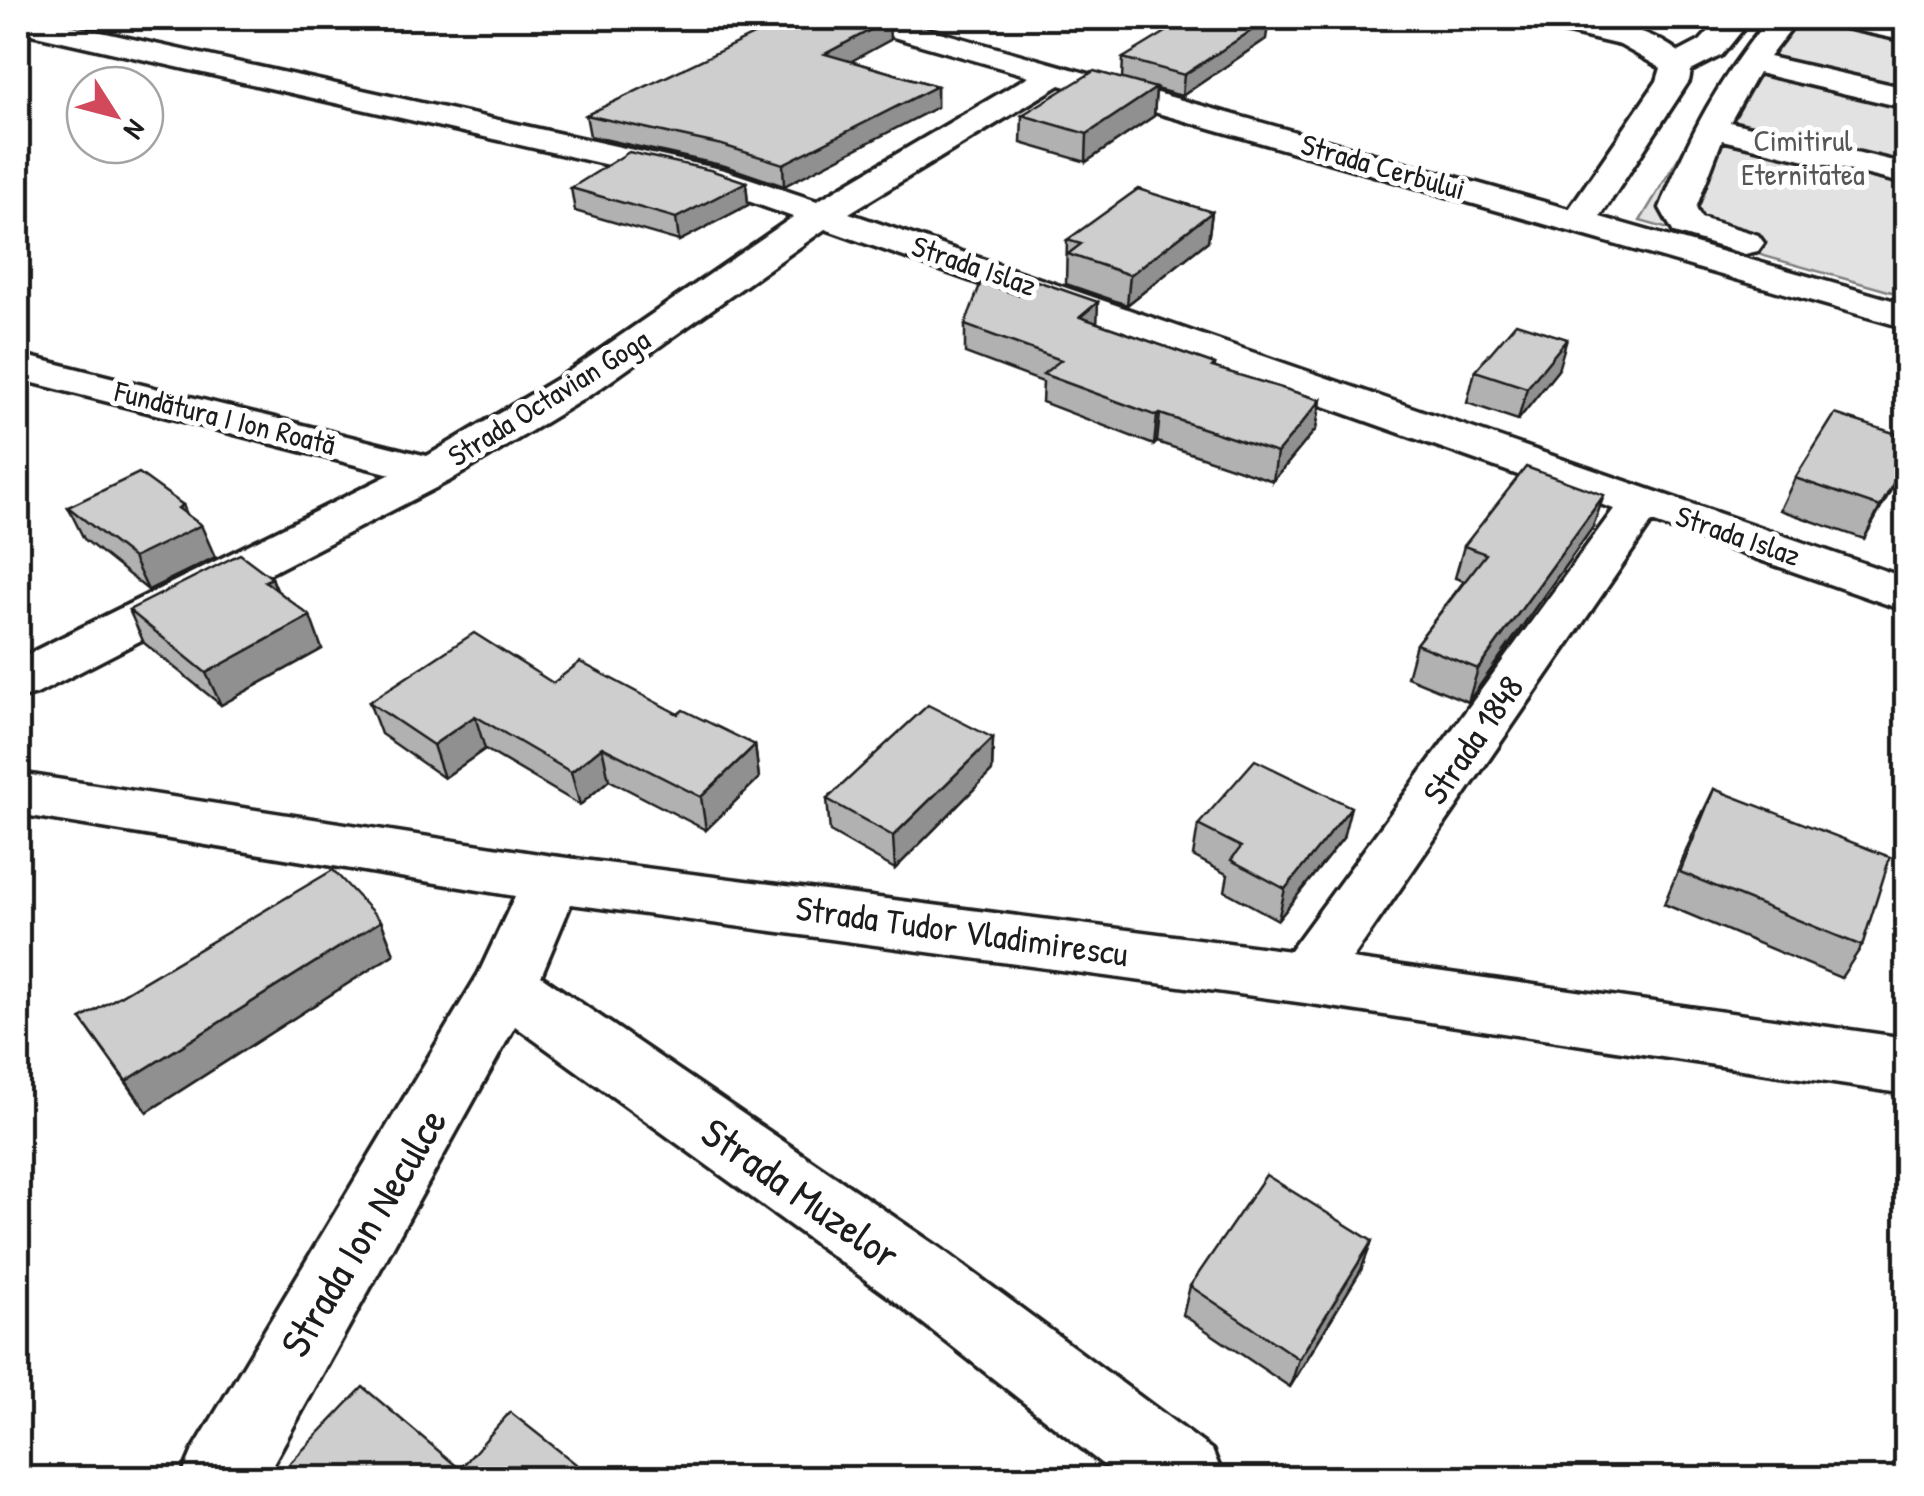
<svg xmlns="http://www.w3.org/2000/svg" width="1924" height="1496" font-family="'Patrick Hand',sans-serif">
	<style>
		.green { fill: #e2e2e2; stroke: #7f7f7f; stroke-width: 2.5 }
		.lines { fill: none; stroke-linecap: round; stroke-linejoin: round }
		.minor-casing { stroke: #1c1c1c; stroke-width: 7 }
		.minor { fill: #fff; fill-rule: evenodd }
		.wall { fill: #b1b1b1; stroke: #1c1c1c; stroke-width: 2.5 }
		.shaded-wall { fill: #909090; stroke: #1c1c1c; stroke-width: 2.5 }
		.building { fill: #cecece; stroke: #1c1c1c; stroke-width: 2.5 }
		.labels { text-anchor: middle; stroke-width: 10; stroke-linejoin: round; paint-order: stroke }
		.far-park-label { font-size: 30px; fill: #575757; stroke: #fff }
		.far-street-label { font-size: 30px; fill: #1c1c1c; stroke: #fff }
		.street-label { font-size: 35px; fill: #1c1c1c; stroke: #fff }
		.near-street-label { font-size: 42px; fill: #1c1c1c; stroke: #fff }
	</style>
	<rect width="100%" height="100%" fill="#fff"/>
	<filter id="ink" filterUnits="userSpaceOnUse"><feTurbulence type="fractalNoise" baseFrequency=".01" numOctaves="2"/><feDisplacementMap in="SourceGraphic" scale="20" xChannelSelector="R" yChannelSelector="G"/><feConvolveMatrix kernelMatrix="1 2 1 2 8 2 1 2 1" color-interpolation-filters="sRGB"/></filter>
	<g filter="url(#ink)">
		<path class="green" d="M1781,18h125v278l-266,-75 57,-94z"/>
		<g class="lines">
			<g class="minor-casing">
				<path id="minor" d="M18,18h20l686,152 93,31 212,-125 -181,-52 -4,-6h46l679,191 88,-128 4,-13 -41,-23 -90,-21 -4,-6c53,0 109,1 153,34l21,-11 21,-23h31l-30,37 -31,16 -2,10 -89,136 306,87v24l-846,-243 -211,128 1057,365v33l-254,-89 -300,437 554,79v56l-601,-91 -734,-99 -30,72 403,275 268,199 12,28h-104l-228,-179 -377,-273 -250,452h-84l12,-28 286,-477 36,-77 -497,-82v-41l534,83 738,95 324,-442 -789,-280 -230,163 -146,89 -412,213 -19,5v-40l373,-185 -373,-95v-25l409,102 138,-82 228,-157 -79,-28 -696,-158z
					M1769,18h30l-30,39 137,31v20l-148,-35 -28,49 176,42v20l-184,-44 -26,68 5,10 57,17 6,8 -6,8 -13,3 -71,-21 -14,-25c31,-76 57,-126 109,-190z
					M1823,18h56l27,5v18l-79,-17z"/>
			</g>
			<use href="#minor" class="minor"/>
		</g>
		<path class="wall" d="M902,18h29l-10,5z
			M1266,39l-84,57 -26,-7 -2,27 -68,46 -65,-19 1,-28 100,-36 1,-21z
			M890,40l-40,21 87,25v21l-153,79 -59,-20 -135,-30 -4,-21z
			M746,182l2,23 -69,36 -104,-30 -4,-23z
			M1212,212l-4,29 -81,64 -61,-21 1,-44z
			M1097,323l118,41v4l106,32 -5,29 -43,52 -116,-39 -3,3 -112,-43 1,-20 -78,-29v-28z
			M1558,370l-40,50 -51,-17 8,-32z
			M1906,461l-42,78 -84,-29 15,-32z
			M68,507l119,7 28,43 -67,33 -64,-51z
			M1593,527l-125,175 -61,-25 9,-33 48,-63 -9,-3 9,-32z
			M272,578l5,12 45,59 -101,56 -77,-62 -15,-33z
			M553,683l125,31 77,31 4,33 -53,52 -97,-50 -29,25 -95,-56 -41,29 -63,-44 -12,-32z
			M993,738l-1,33 -97,98 -65,-37 -3,-33z
			M1714,789l148,157 -21,32 -177,-74 34,-82z
			M1198,825l145,13 -65,82 -53,-29 3,-16 -35,-19z
			M381,921l13,33 -247,158 -66,-93z
			M1372,1241l-11,29 -71,117 -107,-72 7,-29z"/>
		<path class="shaded-wall" d="M1269,19l-3,20 -84,57 2,-21z
			M889,20l1,20 -64,35 -1,-21z
			M937,86v21l-153,79 -1,-22z
			M1156,88l-2,28 -68,46 1,-28z
			M746,182l2,23 -69,36 -3,-23z
			M1212,212l-4,29 -81,64 3,-30z
			M1098,302l-1,27 -17,-12z
			M1567,339l-9,31 -40,50 9,-32z
			M1321,400l-5,29 -43,52 4,-28z
			M1160,414l-3,28 -3,3 3,-29z
			M1906,460l-5,12 -37,67 16,-32z
			M1604,495l-11,32 -125,175 10,-33z
			M183,505l10,24 8,-4 14,32 -67,33 -15,-32 45,-50z
			M272,578l12,32 -19,-29z
			M310,616l12,33 -101,56 -15,-32z
			M475,716l10,33 -41,29 -11,-33z
			M993,738l-1,33 -97,98 -2,-33z
			M755,745l4,33 -53,52 -5,-33z
			M602,747l7,33 -29,25 -9,-33z
			M1351,807l-8,31 -65,82 7,-31z
			M381,921l13,33 -247,158 -21,-31z
			M1372,1241l-11,29 -71,117 9,-28z"/>
		<path class="building" d="M789,18h91l9,2 -64,34 112,32 -154,78 -61,-19 -136,-30z
			M1189,18h79l1,1 -85,56 -61,-17z
			M1094,71l62,17 -69,46 -65,-19z
			M629,152l81,18 36,12 -70,36 -105,-30z
			M1138,189l74,23 -82,63 -62,-21 13,-10 -14,-4z
			M1037,281l61,21 -18,15 135,47 -3,3 109,33 -44,53 -117,-39 -3,2 -114,-42 18,-14 -96,-35 16,-43 37,13z
			M1516,323l51,16 -40,49 -52,-17z
			M1835,414l71,23v23l-26,47 -85,-29z
			M1526,467l78,28 -126,174 -62,-25 70,-90 -22,-8z
			M139,473l44,32 -5,3 23,17 -68,33 -65,-51z
			M240,554l32,24 -7,3 45,35 -104,57 -77,-63z
			M474,633l79,50 27,-21 98,52 5,-4 72,35 -54,52 -99,-50 -31,25 -96,-56 -42,29 -64,-43z
			M928,705l65,33 -100,98 -66,-37z
			M1255,760l96,47 -66,82 -54,-29 10,-13 -43,-22z
			M1714,789l176,68 -28,89 -182,-74z
			M333,870l48,51 -255,160 -45,-62z
			M1266,1175l106,66 -73,118 -109,-73z
			M363,1387l97,82 50,-57 80,63 -3,3h-311z"/>
	</g>
	<g class="labels">
		<g class="far-park-label">
			<text x="1803" y="151">Cimitirul<tspan x="1803" dy="34">Eternitatea</tspan></text>
		</g>
		<g class="far-street-label">
			<text transform="translate(1383 167) rotate(16)" y="10">Strada Cerbului</text>
			<text transform="translate(974 266) rotate(19)" y="10">Strada Islaz</text>
			<text transform="translate(549 398) rotate(-32)" y="10">Strada Octavian Goga</text>
			<text transform="translate(225 418) rotate(14)" y="10">Fundătura I Ion Roată</text>
			<text transform="translate(1738 536) rotate(19)" y="10">Strada Islaz</text>
		</g>
		<g class="street-label">
			<text transform="translate(1473 740) rotate(-55)" y="12">Strada 1848</text>
			<text transform="translate(962 931) rotate(8)" y="12">Strada Tudor Vladimirescu</text>
		</g>
		<g class="near-street-label">
			<text transform="translate(801 1193) rotate(35)" y="15">Strada Muzelor</text>
			<text transform="translate(363 1232) rotate(-59)" y="15">Strada Ion Neculce</text>
		</g>
	</g>
	<rect width="1924" height="1496" fill="none" stroke="#fff" stroke-width="60"/>
	<rect x="30" y="30" width="1864" height="1436" fill="none" stroke="#1c1c1c" stroke-width="4" filter="url(#ink)"/>
	<g transform="translate(115 115) rotate(126)"><circle r="48" fill="#ffffff" stroke="#a4a4a4" stroke-width="2.5"/>
	<path d="M0-8L18 38L0 25L-18 38Z" fill="#d1495b"/>
	<text y="-15" font-size="28" font-weight="bold" text-anchor="middle" fill="#1c1c1c">N</text>
	</g>
</svg>
